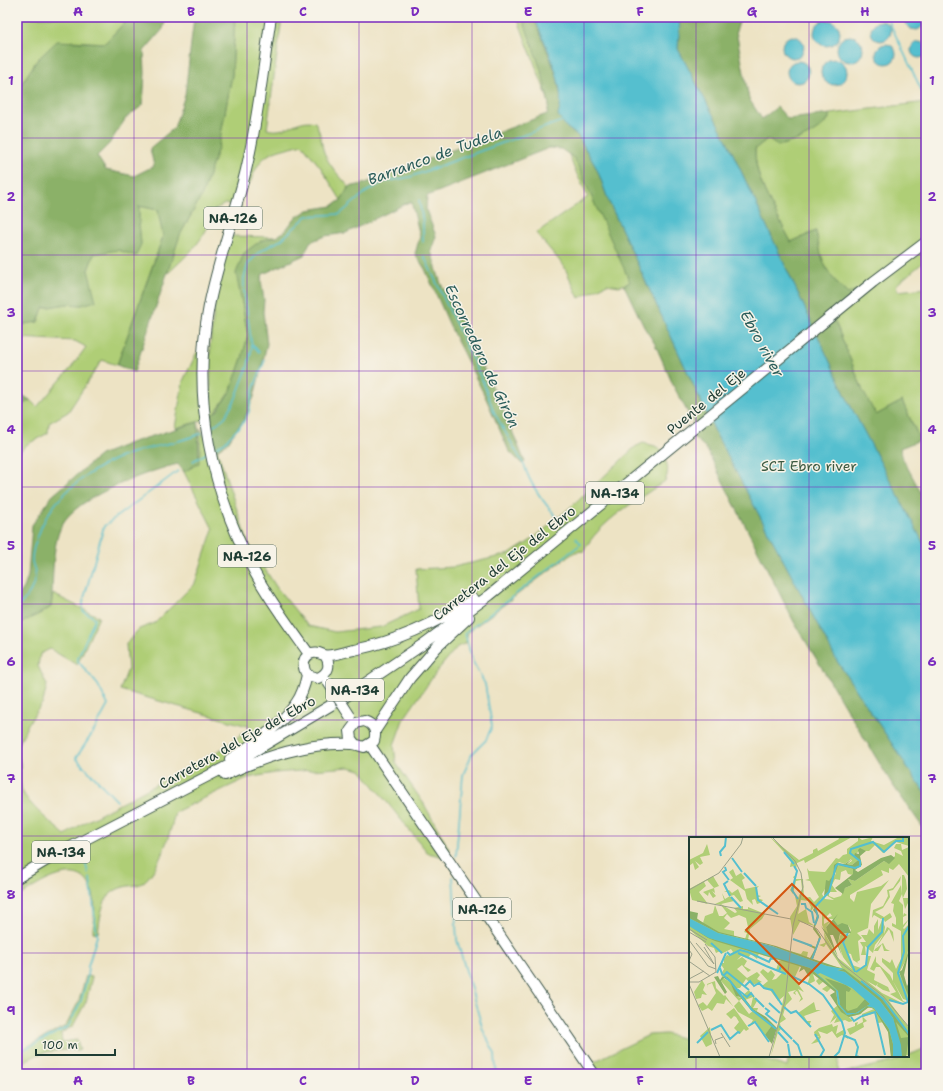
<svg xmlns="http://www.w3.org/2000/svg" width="943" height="1091" font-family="'Shantell Sans',sans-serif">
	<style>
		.green { fill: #afce76; stroke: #678655 }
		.forest { fill: #8bb167; stroke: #55774e }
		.water { fill: #54bfcf; stroke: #3a7e82 }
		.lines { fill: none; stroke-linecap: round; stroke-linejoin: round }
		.stream { stroke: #54bfcf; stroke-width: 1.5 }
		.major-casing { stroke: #3e564a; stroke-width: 12 }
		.major { stroke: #fff; stroke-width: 10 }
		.major-bridge-casing { stroke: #3e564a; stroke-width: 12; stroke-linecap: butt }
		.major-bridge { stroke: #fff; stroke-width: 10 }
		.grid { fill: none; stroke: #7b2cbf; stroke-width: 1; stroke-opacity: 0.55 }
		.labels { text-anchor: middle; stroke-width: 3; stroke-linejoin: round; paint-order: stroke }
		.shield { fill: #f7f3e8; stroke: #60746a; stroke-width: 1 }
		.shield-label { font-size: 13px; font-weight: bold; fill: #1f3d34 }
		.street-label { font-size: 14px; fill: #1f3d34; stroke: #f7f3e8 }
		.park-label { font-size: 14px; fill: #3c5a41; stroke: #f7f3e8 }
		.water-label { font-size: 15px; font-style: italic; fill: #2c5e5b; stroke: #f7f3e8 }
		.inset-river { fill: none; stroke: #54bfcf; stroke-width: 2 }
		.inset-road { fill: none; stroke: #9ba18a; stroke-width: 1 }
		.view { fill: #d45610; fill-opacity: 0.15; stroke: #d45610; stroke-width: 2 }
		.inset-edge { fill: none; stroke: #1f3d34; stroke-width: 2 }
		.neatline { fill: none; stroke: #7b2cbf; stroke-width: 1.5 }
		.grid-label { font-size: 13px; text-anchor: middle; font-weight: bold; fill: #7b2cbf }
	</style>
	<rect width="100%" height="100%" fill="#f7f3e8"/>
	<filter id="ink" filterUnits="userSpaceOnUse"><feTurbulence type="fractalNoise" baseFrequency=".025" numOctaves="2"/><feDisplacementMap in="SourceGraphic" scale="8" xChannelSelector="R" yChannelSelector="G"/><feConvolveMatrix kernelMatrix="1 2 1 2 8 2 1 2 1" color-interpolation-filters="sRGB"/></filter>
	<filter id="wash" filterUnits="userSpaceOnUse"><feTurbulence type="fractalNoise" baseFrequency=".012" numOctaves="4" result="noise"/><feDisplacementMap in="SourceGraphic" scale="16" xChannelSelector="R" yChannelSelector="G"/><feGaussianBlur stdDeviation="0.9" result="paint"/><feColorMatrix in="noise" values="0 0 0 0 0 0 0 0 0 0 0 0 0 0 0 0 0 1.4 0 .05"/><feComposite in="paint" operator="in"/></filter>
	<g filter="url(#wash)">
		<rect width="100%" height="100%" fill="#ede3c4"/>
		<path class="green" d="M17,17h113l-25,26 -33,-2 -35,19 -16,25h-4z
			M235,17h47l-15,112c19,6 30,-12 48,-7 5,9 6,17 8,27 4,15 16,26 26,38l-8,13 -20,-32 -19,-24c-31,9 -40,6 -52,39l-7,2 -4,20 -14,-1 -10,5c-10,31 -24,43 -48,65l13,-39 22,-40 17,-50 13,-70z
			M517,17h174l14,64 157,307 -28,-69 14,-25c-24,-22 -26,-32 -32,-63l-25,11c-14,-28 -37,-61 -36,-93l12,-10h34l27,-19 3,-6 95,-12v158l-30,25 2,6 28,-3v151l-6,1 -18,-39 -26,14 -2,-5 52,101v312l-298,-540 -9,3 -12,-2 -28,14 -15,-32 -28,-33 52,-36 -14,-29z
			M139,206l19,4 5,26 -46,129 -15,-5 -34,52 -19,11 -1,10 -22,12 -9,10v-47l13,-8 7,7 34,-39 15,-21 -11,-6 -58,-3v-13l21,-3 5,-14 24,-4 15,1 6,-35 6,-16 47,-10 -2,-21z
			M227,236l49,1 -16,4 -19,56 7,38 -6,24 -11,31 -20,28 -36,10 8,-47 14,-29 10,-1 -1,39 5,24 -1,-69 9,-77z
			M200,428l10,18 7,4 31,93 29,45 31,38 27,6 46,-5 38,-18 -3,-40 38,-2 56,-13 23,-15 47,-40 55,-52 8,-4 12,3 11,7 -4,2c7,9 7,16 3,26 -26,18 -67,41 -81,70l-9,1 -12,8 -95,72 -2,11 -9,4 -20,24 -34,49 -9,25 2,18 28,41 25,45 -5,8 -16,-4 -67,-83 -12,-3 -74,6 -28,5 -72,34c-4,19 -16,60 -33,71 -4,3 -12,2 -18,4 -22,5 -23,26 -26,46l-5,-1c0,-10 3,-24 1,-34 -9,-46 -54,-15 -77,0v-145c6,13 2,20 4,34 3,15 33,38 44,48l17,-11 140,-75 29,-22 -131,-37 8,-21 -2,-25 13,-15 16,-6 40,-40 18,-54 -32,-63 19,-12z
			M53,594l46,23 -22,48 -27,-16 -10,5 -2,12 9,19 -4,17 -15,22 -11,24v-121c10,-9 23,-12 34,-20z
			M86,976l6,1 -6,25 -13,24 -12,7 1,9 15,-2 3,10c-28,0 -39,0 -63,16v-14l49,-26 13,-25z
			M666,1034l24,6v16h62l35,11 2,-11h50l-1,18h-244l-7,-9 62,-30z
			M926,1048v26h-87l53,-12z"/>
		<path class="forest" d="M130,17h36l-3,12 -19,22 1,22 -2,32 -17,13 -17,26 -12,12 9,14 28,6 20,-10 -4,-18 24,-20 11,-33 9,-78h41l-3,58 -13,70 -17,50 -22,40 -46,137 -17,-7 46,-128 -5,-27 -19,-4v17l2,21 -5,12 -18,-6 -24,4 -6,16 8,31 -14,4 -15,-1 -24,4 -5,14 -21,3v-240h4l16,-25 20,-19 48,2z
			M522,17h12l23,59 9,51 12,9 19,33 12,33 108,234 120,225 89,134v37l-34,-48 -98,-162 -88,-174 -15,-13 5,-7 -22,-41 -19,-43 -11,-17 -20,-42 6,-3 -56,-124 -13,-9 -12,-1 -122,48 -1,14 10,26 -5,15 10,33 29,51 8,22 21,43 26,62 -3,2 -13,-13 -24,-55 -30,-59 -30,-68 -10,-15 5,-18 -9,-35 -65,32 -21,3 -15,6 -6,13 -41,19 -2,6 3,20 -1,12 4,32 -6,25 -7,28 -10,22 -16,23 -11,8 -7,-4 -5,-26 13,-10 13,-20 11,-32 6,-23 -12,-62 8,-20 16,-12 16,-4 9,-6 10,-13 13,-8 24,-4 9,-6 8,-13 14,-3 184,-70 2,-9 -7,-32z
			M680,17h61l-5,14 13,68 13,20 15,-12 11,12 43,-5c-9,19 -34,27 -53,32l-11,-7 -12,10c-1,32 22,65 36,93l25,-11c6,31 8,41 32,63l8,-4 -22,29 29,72 13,24 26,-14 18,39 -20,8 3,11 23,43v46l-76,-143 -122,-262 -50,-94z
			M22,395l8,5 -13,8v-12z
			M198,422l1,41 -15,9 -6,-8c-30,7 -95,31 -113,56 -15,21 -11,62 -14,87 -11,8 -24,11 -34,20v-29l7,-10 4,-12 4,-51 20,-29 48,-41 33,-13z"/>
		<path class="water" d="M534,17h146l-2,32 50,94 122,262 76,143v247l-89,-134 -120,-225 -108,-234 -12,-33 -19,-33 -12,-9 -8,-12c10,-27 -13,-71 -24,-98z
			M907,17h15c3,6 1,11 -5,13l-6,-1 -5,-5z
			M814 33a13 13 0 1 1 26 0a13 13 0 1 1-26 0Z
			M871 31a10 10 0 1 1 20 0a10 10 0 1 1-20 0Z
			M782 47a11 11 0 1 1 22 0a11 11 0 1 1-22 0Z
			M837 49a13 13 0 1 1 26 0a13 13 0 1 1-26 0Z
			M911 50a8 8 0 1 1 16 0a8 8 0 1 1-16 0Z
			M876 54a10 10 0 1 1 20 0a10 10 0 1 1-20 0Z
			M821 72a13 13 0 1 1 26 0a13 13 0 1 1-26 0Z
			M787 72a11 11 0 1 1 22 0a11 11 0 1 1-22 0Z"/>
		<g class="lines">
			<path class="stream" d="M887,17l39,83
				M419,200l4,22v20
				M424,256l59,126 11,30 31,55c5,19 25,43 38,57
				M252,344l7,8
				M211,428l14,-11 10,-17 13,-34 4,-19 -8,-57v-12l4,-14 12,-13 21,-11 26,-24 33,-2 26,-22 17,-10 27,-5 152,-56
				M216,447l9,-5 18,-19 6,-11 4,-22 12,-30
				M193,461l14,-8
				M17,608c9,-9 20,-22 18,-37 -1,-4 -3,-7 -3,-11 0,-8 3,-17 6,-24 12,-40 56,-71 94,-83 24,-8 48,-10 70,-20
				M117,801l-41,-43 18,-27 14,-26 -10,-20 -21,-25 18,-42 -12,-7v-9l21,-76 74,-55
				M78,851l7,10 3,12
				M456,856l7,-81 9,-21 14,-14 6,-14 -7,-42 -13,-24 -7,-27 116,-89 -5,-6
				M453,877l4,63 26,90 12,24 1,16 3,4
				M17,1053l51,-26 13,-26 6,-23 1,-12 9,-30 -7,-58"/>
		</g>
	</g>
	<g filter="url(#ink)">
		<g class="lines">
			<g class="major-casing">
				<path id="major" d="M271,17c-8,51 -13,103 -25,153 -11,45 -28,90 -37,136 -18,92 2,185 46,267 15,28 35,54 54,81
					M325,655c6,10 4,18 -7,23l-11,-3c-4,-7 -6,-16 3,-21 5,-3 9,-1 14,1 7,2 22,-4 30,-5 43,-9 83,-27 120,-51
					M375,731l35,-53 27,-31 32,-30
					M370,745l224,329
					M230,759c23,-15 51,-33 66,-56 6,-8 9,-19 11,-28
					M225,775c38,-18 85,-33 127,-31 4,0 8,2 12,3l10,-6c3,-10 0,-17 -10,-20l-8,2 -6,8 1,8 4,5
					M17,878l40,-24 184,-95 107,-64 74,-50 68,-50 383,-313 53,-40"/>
			</g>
			<use href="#major" class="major"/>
			<g class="major-bridge-casing">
				<path id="major-bridge" d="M328,682l22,34"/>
			</g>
			<use href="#major-bridge" class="major-bridge"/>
		</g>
	</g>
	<path class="grid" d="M134,17v1057M247,17v1057M359,17v1057M472,17v1057M584,17v1057M696,17v821M809,17v821M17,138h909M17,255h909M17,371h909M17,487h909M17,604h909M17,720h909M17,836h909M17,953h673M908,953h18M696,1056v18M809,1056v18"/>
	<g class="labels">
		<g class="shield">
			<rect x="204" y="207" width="58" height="22" rx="3"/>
			<rect x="586" y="482" width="58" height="22" rx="3"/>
			<rect x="218" y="545" width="58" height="22" rx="3"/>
			<rect x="326" y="679" width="58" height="22" rx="3"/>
			<rect x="32" y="841" width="58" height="22" rx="3"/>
			<rect x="453" y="898" width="58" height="22" rx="3"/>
		</g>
		<g class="shield-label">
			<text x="233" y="223">NA-126</text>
			<text x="615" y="498">NA-134</text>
			<text x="247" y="561">NA-126</text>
			<text x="355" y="695">NA-134</text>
			<text x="61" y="857">NA-134</text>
			<text x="482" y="914">NA-126</text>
		</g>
		<g class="street-label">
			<text transform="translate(706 401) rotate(-39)" y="5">Puente del Eje</text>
			<text transform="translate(504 563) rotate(-38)" y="5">Carretera del Eje del Ebro</text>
			<text transform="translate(237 742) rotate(-29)" y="5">Carretera del Eje del Ebro</text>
		</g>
		<g class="park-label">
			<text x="809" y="471">SCI Ebro river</text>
		</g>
		<g class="water-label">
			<text transform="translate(435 156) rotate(-20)" y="5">Barranco de Tudela</text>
			<text transform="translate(762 344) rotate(61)" y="5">Ebro river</text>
			<text transform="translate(482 356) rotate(65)" y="5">Escorredero de Girón</text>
		</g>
	</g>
	<g transform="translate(689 837)">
		<rect width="220" height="220" fill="#ede3c4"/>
		<path d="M81,0l29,23 14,-7v-3l4,-2 1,3 21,-12 -1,-2h14l-47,26 -1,-3 -7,3 -1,7 -2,-4 -4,1 1,-5 3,1zM169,0l4,3 11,-3 -2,4 13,4 15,-8h10v9l-13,-4 -13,11 -8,-8 -6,6h-10l-5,5 4,4 -6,5 -5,-1 5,-3 -1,-2 -6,5 -6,-2 -5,6 -1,7 -11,19 3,5 9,1 -8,-5 3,-3v4l5,2 7,-2 4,-8 7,-3 -4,-6 7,2 29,-20 4,2 7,-7v-4l8,4 -2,-5 -7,-3 2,-4h5l1,6 7,-3v30l-10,-13 -6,6 -4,-2v5l-8,-3 2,5 -33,20v3l4,4 3,-10 24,-6 8,-6 -18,24 -3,24 -11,5 5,5 -4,3 2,19 -3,2 2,2 -6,-4 -2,-6 -4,-1 5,12 9,3 3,-1 4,-11h3l-4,14 8,4 -1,6 14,7 2,5 -7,-2 -6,-4 1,-3 -2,3 -9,-5 15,12 22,11 -15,-3 20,27v27l-18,2 -2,-23 -5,-12 -6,1 -3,-10 -12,4 4,4 -4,2 1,4 -14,8 -3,-6 8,-3v-3l3,-1 -1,3 6,-3 -1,-8 12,-5 -2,-1h-7l-4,6 -12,3 4,4 -4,1 -4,-2 -11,3 3,-6 -7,6 4,-8 -3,-4 7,-6 -2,-14 -4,-4 -5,5 -5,-3 6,-4 -4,-4 -5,4 -3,-4 3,-3 -6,-4 2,7 -8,4 4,-12 -11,-7 -6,13 10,13 -6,-3 5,10 -4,3 2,-4 -4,-7 -2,1 1,3 -3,-2 3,-3 -8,2 4,7 -6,6 -3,10 3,4 -6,4 1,6 -3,3 -7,24 13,-60 -6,5 -8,-11 -6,-1 -2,-3 6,-5 -8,-9 3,-3 5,4 3,-3 4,5 -3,5 4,-1 6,-6 -6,-3 3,-9 3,-1 -22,-7 -10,-2 9,2 -2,6 -6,-5 -3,4 -7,-2 -4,4 5,-3 5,4 -3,5 7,4 -3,2 -6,-7 -5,4 10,9 10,-6 3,3 -3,4 5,3 -10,3 -6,-6 -6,9h-4l-8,-11h-6l-1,-3 3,-5 -4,-6h4v-4l3,-4 3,1 3,-4 -2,-3 -10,5 -1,-3 -4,2 -2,-5 -6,-2 -19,-17v-17l14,11 2,-7 8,-3 2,-8 4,11h4l4,-3 -6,-8 -6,-1 9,-4 -2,-7 3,6 5,-3 4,5 -13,3 14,9 2,-1 -3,-4 9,-2v3h5v-2l17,7 -3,5 -12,10 -2,11 53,14 2,-3 5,1 -1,5 20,8 15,3 -16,-24 -2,3 -5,-2 6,-2 -1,-11 14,26 14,11 -9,-12 -5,-14 3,-10 8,2 2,-5 -3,-5h-10l-5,-6h-8l7,-3 -2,-3 -6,6v5l7,-4 -5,7 3,7h-3l-4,-9v-13l-5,-6 5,-8 -12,14 1,-5 -3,-6 -7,-1 -3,14 8,-5 3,13 6,4 -15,-4 -7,13 -3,-18 7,-11 -2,-10 3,2 4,-9 -1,-9 -5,1 -3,13 -3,-4 5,-10 -2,-3 3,-2v4h7l1,19 6,-1 4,5 5,-5 -9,-16 -5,-1 4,-1 -2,-11 2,3 16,1 11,-14 3,1 4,-4 4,-1v-5l11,-8zM38,77l4,4 8,-3 7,3 2,9 -4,5 3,1 -2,6 -11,-2v-6l-10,-2 6,-6 -6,-5zM18,7l3,11 -10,2 3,6 -3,2 -5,-4 4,6 -4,3 -2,-7 -4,3v-6l14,-7zM150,28l14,4v6l-5,-1 -2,-4 -5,2 -1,8 -5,-1 -3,6 5,7h-7l-1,-5 7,-14v-7zM44,32l3,7 5,-3 4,5 -3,2 3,9 14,-3 -3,3 1,6 4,1 -4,2 6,2 -3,3 -3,1 -2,-5 -3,1 1,5 -6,-6 -2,-8 -15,-11 3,-2 -4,-6zM213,38h2l2,5 1,9 -4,9h6v3l-4,8 -3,-15 -3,7 4,4v11l1,-3 3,2 -4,2v8l6,-6 -6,9 1,1 5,-5v18l-2,16 -8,15 10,20v8l-6,-2 -10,-18v-8l-11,-11v-4l8,5 2,-4 4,10 5,-10v-28l-9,-5v-3l4,2v-7l-3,-7 1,-7 -3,-1 10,-18 1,9zM24,39l6,10 -5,2 1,5 -3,-2 4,5 -3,2 -4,-6 -1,4 -5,-4 11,-4 -7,-8 -3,2 2,4 -7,6 9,12 -16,-4 -3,-11zM212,39l-1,5 -7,9 -4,1 1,6 -7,11 -8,4 9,5 6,-4 2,4 -7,5 -2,-4 -2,1 -7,-4 -2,3 1,-8 10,-4 5,-10 -1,-6 6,-2zM49,52l5,12 -3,1 -6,-7 -4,1 -1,-4h-5l5,-2 3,3zM189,82v11l4,-10 3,7 -1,7 3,-7 2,1 4,4 1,10 -5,-13 -14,20 8,-6 3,6 4,2h-6l-2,-7 -4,7h-4l9,-16 -8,10 -2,8 -8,-7 1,9h-5l2,-8 -3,-5h6l-5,-7h6l2,-6 5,5v-8zM187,119v6l14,13 13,26 5,2 -5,-1 -13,-8 6,-2 -16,-25h-4l-2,4 -4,-2zM34,141l7,4 8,15 4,1 -3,3 10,13 4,-3 19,14 -7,11 -9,-14 -7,5 4,-7 -15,-8 -4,-6 5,-5 -18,-20zM13,143l3,5 -2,5 4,5 -5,-1 -1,4 -5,1 -2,-7zM26,144l1,7 8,8 1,-1 8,11 -7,-7 -2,5 -7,-1 -5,8 -4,-3 -6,3 -4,-6 5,-3 4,4 9,-13 -4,-10 -5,2 1,3 -1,-4zM60,153l8,11 -4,7h5l-1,3 -5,-2 -1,-3 2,-9 -8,3 -3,-4zM125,165l2,8h5l-17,6 3,5h4l-2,5 -11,-13zM45,171l15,21 -3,2 -2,-2 -4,5 -6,-6 5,-6 -3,-5 -2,-1 -3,3 -5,-5zM143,187l1,3 5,-2 -2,9 9,-5v6h2l1,4 -6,-4 -5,3 -5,-7 -5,3 -9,-3 3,6 -3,5 -7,2 8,-8 -4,1 -1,-5 5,-4zM21,190l2,17 -6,3 -6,-11z" fill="#afce76" fill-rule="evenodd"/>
		<path d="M171,11l6,3 -6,5 2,9 -7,5 3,2 23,-14 10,-3 4,3 -6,6 -5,-3 -29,20 -7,-2 4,6 -7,3 -2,6 -8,-6 18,-14v-5l-15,-4 -9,27 -5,4 2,-16 3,1 4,-6 1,-10 3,-2 8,1 7,-5 -5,5 5,1 6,-5 -4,-4 1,-3 4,1 -1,-4zM132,60l-6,11 4,8 -4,11 6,10 -8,22 30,10 -16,-3 -55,-20 -54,-13 -29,-15v-7l9,2 -1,6 22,13 57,14 34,12 5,-9 -18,-9 19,7 3,-10 -6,-8 4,-14 -4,-5zM149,77l-4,6 4,5 4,-2 6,2 3,8 -11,1 -2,9 4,13 -9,-21h-3l8,22 -17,-31 7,8 -2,-7zM0,89l21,12 64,18 36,12 26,22 2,15 9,10 11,-2 9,-7 7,2 15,21 4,15v13h-2l-3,-25 -14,-23 -5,-2 -9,7 -11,3 -8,-5 -11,-17 5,-3 -23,-19 -3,4 -5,-8 -5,3 2,-5 -2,-1 -84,-25 -7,-3zM220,113l-5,25 3,11 2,-4 -1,13 -9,-23 3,-2zM155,132l38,29 27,36v3l-13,-15 5,16 8,-1 -3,20h-4l-9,-39 -13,-17 -35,-29 -8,-2zM29,139l2,4 2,-3h6l25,32 13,8 11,11 -5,16 -7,-9 7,-10 -21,-15 -11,-13 -4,-1 -6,-14 -6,-4 -3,3 6,11 -2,2 -11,-17zM136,141l21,7 17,13 -12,-9 -2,3 -3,-1v18l2,2 9,-3 8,-9 5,5 -14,9 -9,1 -7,-9 -2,-14z" fill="#8bb167"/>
		<path d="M0,81l29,15 54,13 55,20 17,3 -7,1 8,2 35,29 13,17 8,27 1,12h-9v-13l-4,-15 -15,-21 -7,-2 -9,7 -11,2 -9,-11 -2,-14 -26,-22 -101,-30 -20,-12zM131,136l32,15 18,16 -14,9h-9l-7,-8 -2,-14 -21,-16z" fill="#54bfcf" fill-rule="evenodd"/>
		<path class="inset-river" d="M95,15l10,12M32,19l-1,-4 5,-6 1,-9M43,21l10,14M105,29l3,5 -5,19 6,9M36,30l1,3 -3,2 6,8M55,36l12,13M39,44l-4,3 6,12M67,50l2,13 20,14M42,60l10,11M112,67h4l1,4 6,4 2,11M126,88l3,-8 -3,-10 14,-15 7,-26 2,-2 17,4 5,-2v-5l-10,-8 1,-4 22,-7 11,10 12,-11h7v-4M159,96l-5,9 12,30M104,102l19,7M22,106l11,10M38,115l3,3 10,-5 8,2M59,115l21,10 2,-4 3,1M49,116l28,13M123,122l8,-21M86,123l6,6 -2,5M77,129l20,8M31,131l2,6 8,7 22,29 24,19M167,135l10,-7 2,-18 14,-15 1,-14M28,136l9,-20M35,138l3,-3 22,18M100,138l20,9 14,11 19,27 3,11 -6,19 -5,5M172,144l22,18 26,35M56,149l5,-5 4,5 5,-3 5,5 8,2 10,15M48,152l10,8 4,-4 3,4M66,161l9,9M200,163l14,4 5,-2 -10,-29 6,-21 -1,-16 6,-10M80,166l11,10M95,170l7,6 5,-2 15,16M76,171l4,3 -3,3 11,9M173,179l13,-4 10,43M162,180l3,4 8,-5M59,189l7,-4 14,20M90,189l13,13M22,193l10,-5 9,14 8,-7 2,1M89,195l10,11M126,197l9,16 -4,7M156,199l10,4 3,7 -2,9 3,1M104,203l5,5 4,12M8,206l11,-11M99,207l2,13"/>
		<path class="inset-road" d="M0,53l30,-17 22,-29 2,-7M8,64l94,18M109,83l19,9 24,34 42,33 26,31M0,92l18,11M0,95l17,10M0,103l19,26 8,3M7,106l18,21M15,110l10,17M0,113l3,4 -3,7M1,125l20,14M0,142l15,-8M1,145h9l17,-10 -1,-15 -10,-13M0,147l31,73M32,196l9,14M27,207l-1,-4 8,-3M80,220l16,-56 8,-75 10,-39 -2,-14 -6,-12 -23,-24"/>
		<path class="view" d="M103,47l54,53 -47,47 -53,-54z"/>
		<rect width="220" height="220" class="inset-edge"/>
	</g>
	<rect width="943" height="1091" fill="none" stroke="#f7f3e8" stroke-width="44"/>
	<path d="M36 1049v6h79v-6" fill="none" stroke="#1f3d34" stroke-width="2"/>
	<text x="42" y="1049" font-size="12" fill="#1f3d34" stroke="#f7f3e8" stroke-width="3" paint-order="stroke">100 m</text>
	<rect x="22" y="22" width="899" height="1047" class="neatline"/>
	<g class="grid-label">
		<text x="78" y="16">A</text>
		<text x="191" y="16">B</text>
		<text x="303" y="16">C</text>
		<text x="415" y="16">D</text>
		<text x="528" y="16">E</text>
		<text x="640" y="16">F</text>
		<text x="752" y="16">G</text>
		<text x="865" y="16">H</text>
		<text x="11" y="85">1</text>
		<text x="932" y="85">1</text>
		<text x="11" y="201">2</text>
		<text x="932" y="201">2</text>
		<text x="11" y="317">3</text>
		<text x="932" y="317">3</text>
		<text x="11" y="434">4</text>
		<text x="932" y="434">4</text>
		<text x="11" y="550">5</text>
		<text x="932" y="550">5</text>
		<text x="11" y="666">6</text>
		<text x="932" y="666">6</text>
		<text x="11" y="783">7</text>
		<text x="932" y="783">7</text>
		<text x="11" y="899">8</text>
		<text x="932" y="899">8</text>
		<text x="11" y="1015">9</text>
		<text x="932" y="1015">9</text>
		<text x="78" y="1085">A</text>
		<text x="191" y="1085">B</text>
		<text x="303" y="1085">C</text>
		<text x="415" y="1085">D</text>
		<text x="528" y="1085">E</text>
		<text x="640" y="1085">F</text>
		<text x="752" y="1085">G</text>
		<text x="865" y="1085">H</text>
	</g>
</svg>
